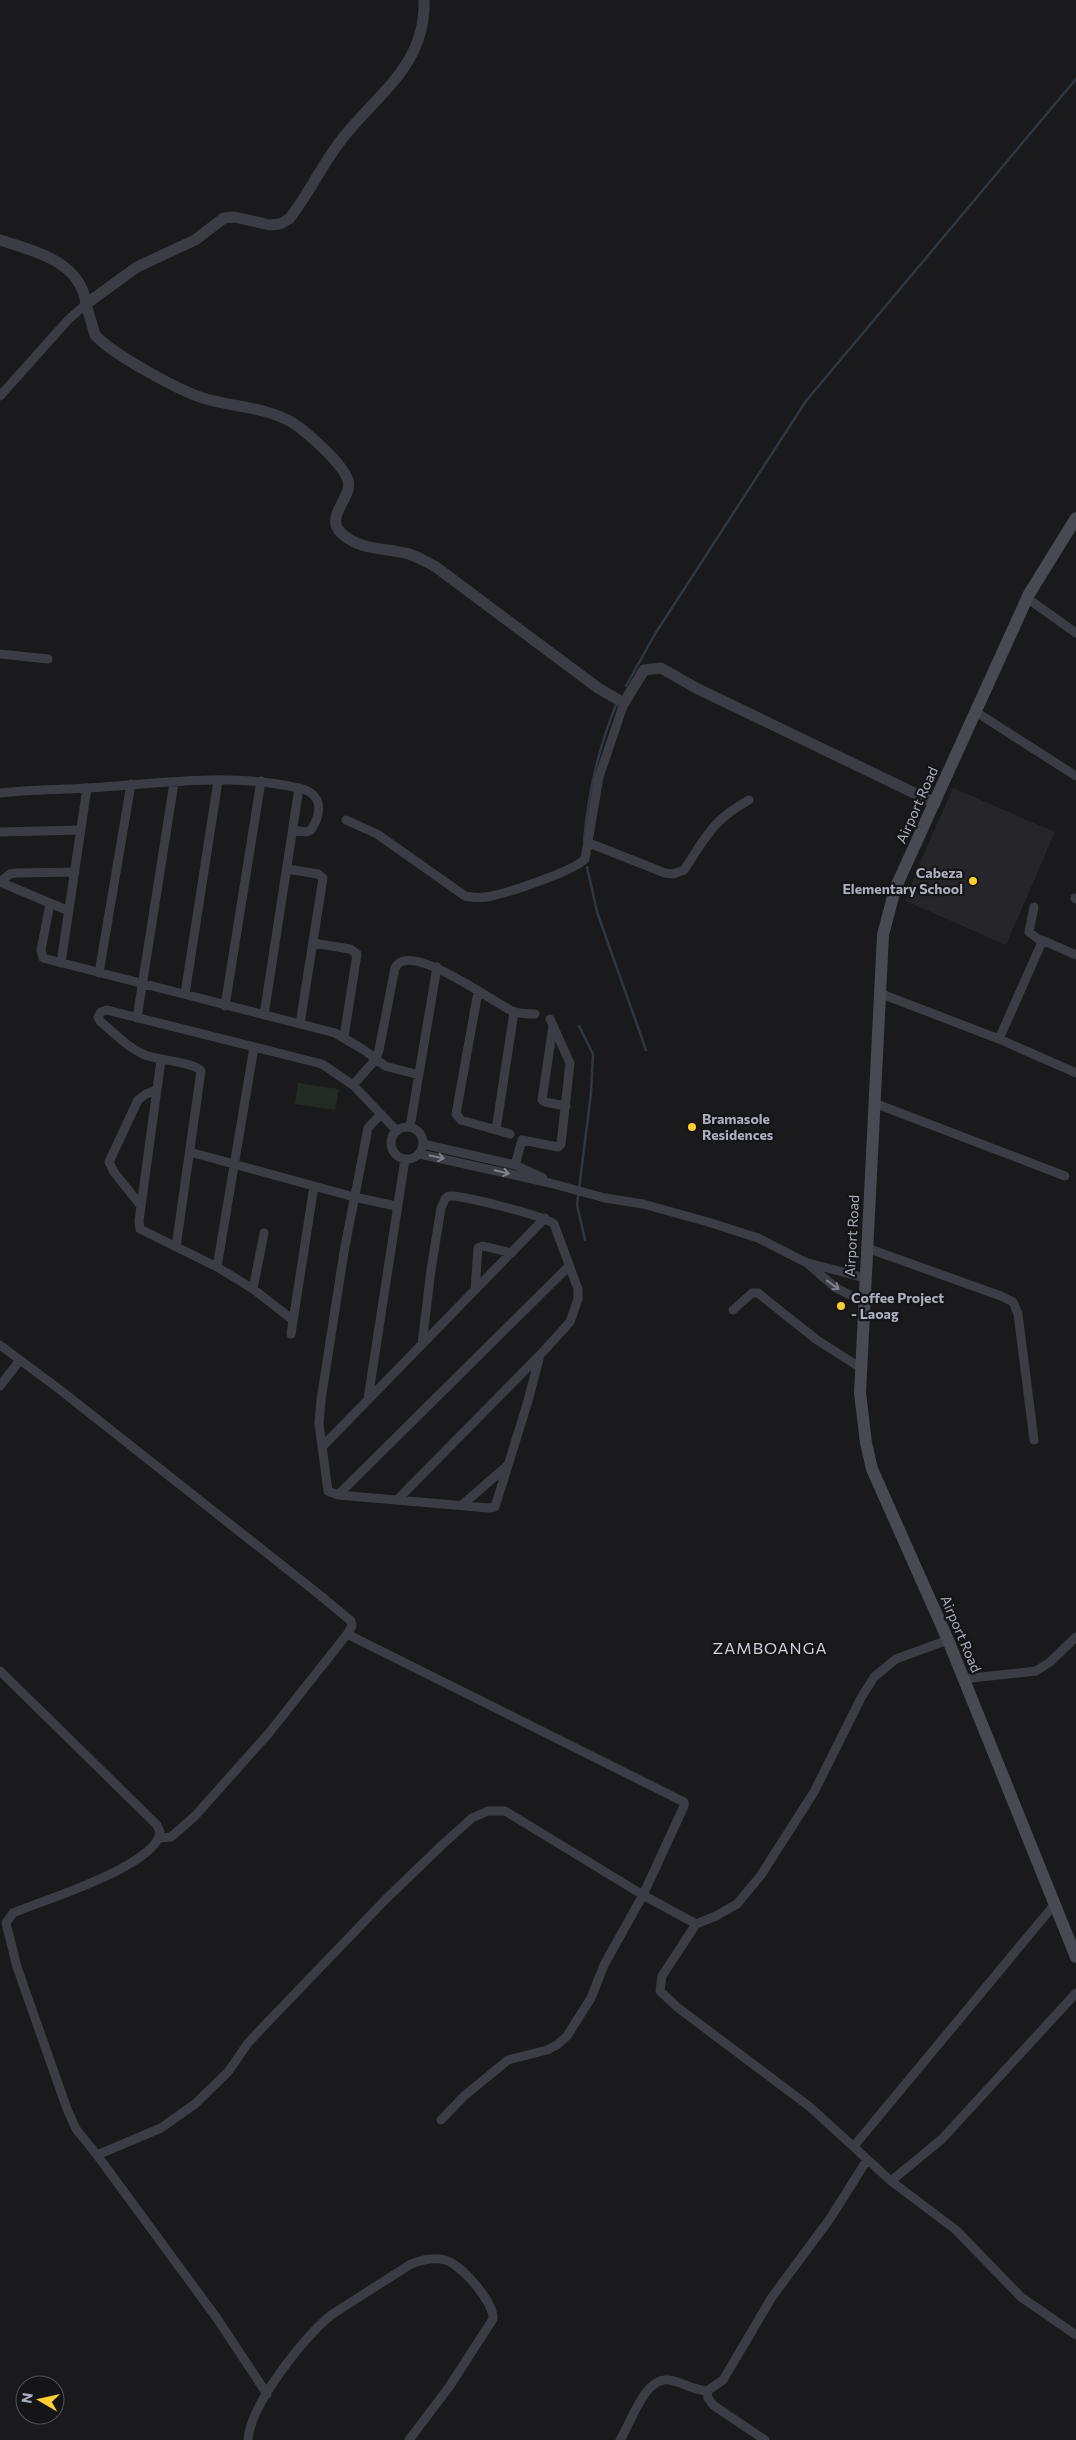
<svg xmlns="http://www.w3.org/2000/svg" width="1076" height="2440" font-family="Commissioner,sans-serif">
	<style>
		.built { fill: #26262a }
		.green { fill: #212b23 }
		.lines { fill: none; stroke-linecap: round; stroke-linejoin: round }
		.stream { stroke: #2e3742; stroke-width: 2.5 }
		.minor { stroke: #3c3d44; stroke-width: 9 }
		.tertiary { stroke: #3c3d44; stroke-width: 11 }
		.secondary { stroke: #484a52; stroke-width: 12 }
		.oneway { stroke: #7f818d }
		.poi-dot { fill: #ffcd2f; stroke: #151518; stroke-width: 2 }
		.labels { text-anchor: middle; stroke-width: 4.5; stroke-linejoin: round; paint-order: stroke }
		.street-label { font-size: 14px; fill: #abafbd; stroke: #151518 }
		.poi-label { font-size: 14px; font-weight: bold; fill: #abafbd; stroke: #151518; text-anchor: start }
		.quarter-label { font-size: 16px; letter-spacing: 1px; fill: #cdcfd9; stroke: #151518 }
	</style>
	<rect width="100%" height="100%" fill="#1a1a1c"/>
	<path class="built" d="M953,788l102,44 -49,113 -100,-44 14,-39z"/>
	<path class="green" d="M298,1083l41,6 -4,21 -40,-6z"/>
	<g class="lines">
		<path class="stream" d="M626,686l29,-52 151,-233 270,-322
			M584,841c4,-47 14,-92 32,-136
			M587,867l10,45 49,138
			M579,1026l14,28 -2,39 -14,112 8,35"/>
		<path class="minor" d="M0,396l68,-76 18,-16
			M1027,598l49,35
			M0,654l48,5
			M976,712l100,64
			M0,793c29,-4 58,-3 88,-5 66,-4 136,-15 201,-2 7,2 16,2 22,7 13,10 7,26 0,37l-5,2 -13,-2
			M346,820l31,14 88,62c9,2 18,2 27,0 18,-4 82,-25 93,-37l14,-82 25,-74
			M0,832l81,-2
			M589,843l76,30 8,1 11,-4c23,-34 27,-49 65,-70
			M287,869l31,5 5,4 -23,146
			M1075,898l1,1
			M50,904l-9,46 2,8 292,75 29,17 21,16 34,9
			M69,911l-69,-29 10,-8 6,-1 59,-1
			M1042,940l34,15
			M313,943l37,6 7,5 -13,83
			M61,963l26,-175
			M99,973l32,-189
			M478,992l-22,122 5,6 49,14
			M879,993l120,46 77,34
			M185,994l33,-213
			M225,1006l36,-225
			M264,1015l35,-227
			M137,1018l37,-235
			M553,1026l-11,74 3,2 21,4
			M999,1039l43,-97 -13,-10 5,-25
			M161,1060l-22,161 1,8 77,38 36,22 40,31
			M353,1085l22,-25 4,-10 16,-82c13,-29 98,34 117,43 7,3 16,3 23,3
			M874,1103l191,73
			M381,1114l-13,14 -24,124 -23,148 -2,24 9,67 10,4 151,13 6,-1 33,-106 12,-46
			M391 1143a16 16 0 1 1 32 0a16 16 0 1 1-32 0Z
			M410,1127l27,-160
			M496,1130l18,-118
			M423,1144l92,21 28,13
			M190,1152l164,45 42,9
			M420,1154l130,29 55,15 38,6 65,18 50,16 47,24 60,16
			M515,1165l7,-25 36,7 3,-3 9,-81 -20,-44
			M141,1206l-27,-34 -5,-10 29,-62 8,-6 11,-4
			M176,1247l25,-176c-7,-9 -44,-11 -56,-16 -17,-7 -31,-22 -45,-34l-2,-4 3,-5 6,-2 215,54 31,21 44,46
			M867,1248l134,48 12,6 5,12 16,126
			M807,1263l29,25 28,14
			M217,1267l37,-220
			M253,1289l11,-56
			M475,1290l3,-42 5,-2 29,7
			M733,1310l19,-17h6l59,47 44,28
			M291,1334l23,-148
			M0,1345l20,15 -20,26
			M20,1360l39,29 262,207 30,25 1,5 -4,7 5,4 331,165v4l-41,89 -39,70 -13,33 -24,38 -10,9 -10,5 -39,10 -44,36 -23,24
			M368,1399l37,-240
			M322,1447l223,-229
			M338,1495l230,-228
			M397,1500l143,-145 30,-33 8,-23v-10l-24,-65c-12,-9 -86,-27 -102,-28 -4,0 -4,0 -7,3l-4,9 -10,62 -9,74
			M462,1505l45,-39
			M948,1640l-52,19 -22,18 -13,21 -47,94 -53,83 -24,29 -21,12 -20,8 -34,52 -2,15 17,16 133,100 81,74 65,49 65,67 55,38
			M0,1671l157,154 3,7c-3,34 -117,68 -147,81l-7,10 11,44 50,142 9,20 21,26 64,-27 34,-24 33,-32 20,-29 14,-15 123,-128 57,-55 30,-27 16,-7h17l138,84 53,29
			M963,1679l73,-8 14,-9 26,-25
			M160,1838l11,-1 24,-21 74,-83 79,-100
			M854,2146l200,-241
			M97,2155l119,162 51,77
			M891,2181l51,-42 134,-146
			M707,2391l1,7 5,7 52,35
			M248,2440c2,-36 56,-102 83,-125l80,-51c11,-4 23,-7 34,-4 17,5 49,42 48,59l-44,68 -40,53
			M620,2440c11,-17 25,-64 49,-60 13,2 24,10 38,11l16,-11 49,-83 57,-77 38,-60"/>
		<path class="tertiary" d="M424,0c2,67 -49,95 -85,143 -18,24 -31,52 -50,76l-9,5 -10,1 -36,-8 -10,1 -29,22 -58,27 -51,37 9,31c17,19 86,57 111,64 29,8 60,8 87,24 15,10 49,40 55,57 5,18 -24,36 -7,53 18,17 42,15 64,20 11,2 21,9 31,14l162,121 26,15 20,-33 17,-2 35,20 239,115
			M0,240c35,11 81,22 86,64"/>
		<path class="secondary" d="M1076,518l-47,76 -134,295 -12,46 -23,458 6,50 6,26 76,171 128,317"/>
	</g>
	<defs><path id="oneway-shaft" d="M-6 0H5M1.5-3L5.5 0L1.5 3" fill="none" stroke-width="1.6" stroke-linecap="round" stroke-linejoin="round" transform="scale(1.25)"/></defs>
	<g class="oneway">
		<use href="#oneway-shaft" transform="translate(437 1157) rotate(11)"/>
		<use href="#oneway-shaft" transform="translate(502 1172) rotate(13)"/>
		<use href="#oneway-shaft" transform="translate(833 1285) rotate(36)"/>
	</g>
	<g class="poi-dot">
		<circle cx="973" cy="881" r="5"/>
		<circle cx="692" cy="1127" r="5"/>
		<circle cx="841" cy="1306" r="5"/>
	</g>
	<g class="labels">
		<g class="street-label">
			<text transform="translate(917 805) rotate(-66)" y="5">Airport Road</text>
			<text transform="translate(852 1236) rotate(-87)" y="5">Airport Road</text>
			<text transform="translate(961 1634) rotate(67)" y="5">Airport Road</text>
		</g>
		<g class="poi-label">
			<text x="963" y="878" text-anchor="end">Cabeza<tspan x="963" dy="16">Elementary School</tspan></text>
			<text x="702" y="1124">Bramasole<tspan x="702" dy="16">Residences</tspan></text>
			<text x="851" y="1303">Coffee Project<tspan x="851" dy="16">- Laoag</tspan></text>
		</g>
		<g class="quarter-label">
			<text x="770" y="1654">ZAMBOANGA</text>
		</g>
	</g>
	<g transform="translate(40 2400) rotate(279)"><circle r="24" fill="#151518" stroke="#51535a"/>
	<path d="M0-4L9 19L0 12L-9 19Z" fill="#ffcd2f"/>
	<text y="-8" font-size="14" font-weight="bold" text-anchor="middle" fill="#abafbd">N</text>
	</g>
</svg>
